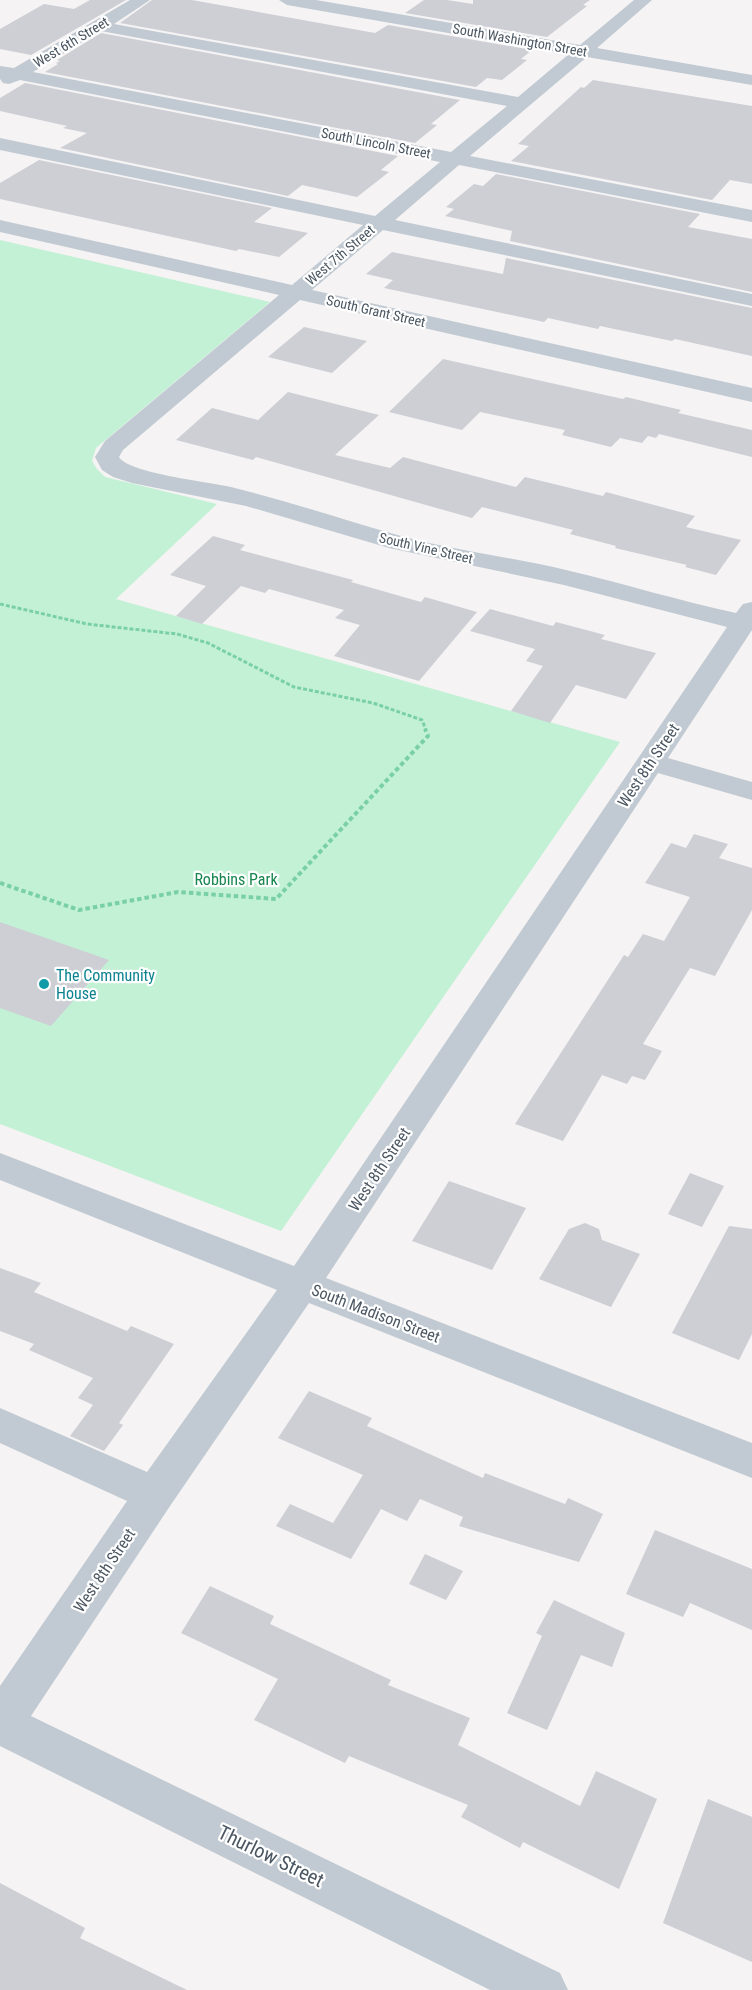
<svg xmlns="http://www.w3.org/2000/svg" width="752" height="1990" font-family="'Roboto Condensed',sans-serif">
	<style>
		.green { fill: #c3f1d5 }
		.building { fill: #cdcfd5 }
		.lines { fill: none; stroke-linecap: round; stroke-linejoin: round }
		.path-far1 { stroke: #7ad0a6; stroke-width: 3; stroke-dasharray: 4 2; stroke-linecap: butt }
		.path { stroke: #7ad0a6; stroke-width: 4; stroke-dasharray: 4.5 3; stroke-linecap: butt }
		.minor { fill: #c1cad2; fill-rule: evenodd }
		.culture-dot { fill: #0f9aa8; stroke: #fff; stroke-width: 2 }
		.labels { text-anchor: middle; stroke-width: 4.5; stroke-linejoin: round; paint-order: stroke }
		.far-street-label { font-size: 14px; fill: #4a5661; stroke: #fff }
		.street-label { font-size: 16px; fill: #4a5661; stroke: #fff }
		.park-label { font-size: 16px; fill: #17864f; stroke: #fff }
		.culture-label { font-size: 16px; fill: #0d838f; stroke: #fff; text-anchor: start }
		.near-street-label { font-size: 20px; fill: #4a5661; stroke: #fff }
	</style>
	<rect width="100%" height="100%" fill="#f5f3f3"/>
	<path class="green" d="M0,240l270,62 -174,146 -4,13 5,8 8,8 112,27 -101,95 504,143 -339,489 -281,-107z"/>
	<path class="building" d="M90,0h36l-95,55 -31,-6v-20l44,-25 30,5z
		M152,0h40l183,33 13,-8 144,25 -11,9 6,1 -25,20 -15,-2 -11,9 -356,-64z
		M424,0h23l26,4v-4h117l-7,5 4,1 -40,31 -142,-24z
		M101,33l359,67 -29,24 6,1 -22,18 -370,-71 13,-8 -2,-1 4,-2 -3,-1z
		M593,80l159,26v78l-22,-4 -18,20 -201,-39 18,-15 -11,-2 63,-57 3,1z
		M25,83l373,73 -17,14 8,2 -32,25 -55,-12 -14,11 -228,-48 27,-15 -24,-5 4,-2 -67,-15v-13z
		M39,160l233,48 -18,14 54,11 -29,24 -40,-8 -3,2 -236,-52v-16z
		M496,174l204,40 -12,13 64,12v53l-242,-51 2,-10 -67,-15 9,-7 -8,-2 28,-23 9,2z
		M392,252l111,22 3,-16 246,50v48l-77,-17 -3,2 -72,-15 -2,3 -50,-11 -4,4 -160,-34 9,-8 -27,-6z
		M304,327l63,14 -35,32 -64,-16z
		M443,359l180,40 3,-2 55,13 -3,3 74,17v27l-93,-23 -3,4 -8,-2 -6,7 -22,-5 -9,9 -49,-12 3,-5 -85,-18 -18,18 -73,-18z
		M288,392l91,23 -44,40 55,13 13,-11 113,30 9,-10 78,19 3,-4 89,24 -9,11 55,13 -25,35 -31,-8 2,-2 -72,-17 1,-2 -46,-12 3,-4 -91,-23 -10,11 -216,-61 -3,3 -77,-20 36,-32 46,12z
		M213,536l32,9 -5,5 113,30 -2,2 70,20 4,-5 52,15 -58,69 -85,-25 26,-31 -25,-7 9,-8 -75,-21 -4,4 -24,-7 -39,38 -26,-8 30,-30 -36,-11z
		M490,609l63,17 3,-4 49,13 -4,4 55,14 -30,46 -50,-14 -26,38 -39,-12 32,-45 -17,-5 9,-12 -65,-18z
		M694,834l34,10 -9,14 33,10v42l-37,66 -25,-8 -47,76 19,7 -17,29 -13,-4 -5,8 -25,-9 -39,66 -48,-17 109,-169 4,2 15,-23 21,7 26,-44 -45,-14 26,-40 15,5z
		M0,922l109,38 -58,66 -51,-18z
		M690,1173l34,13 -22,41 -34,-13z
		M449,1181l77,27 -34,62 -80,-29z
		M585,1223l14,6 3,11 38,14 -29,53 -72,-28 30,-50z
		M729,1226l23,3v105l-13,26 -67,-27z
		M0,1268l41,15 -7,9 93,39 4,-5 43,18 -55,79 4,2 -19,26 -34,-15 23,-31 -15,-7 15,-20 -64,-28 5,-6 -34,-13z
		M309,1391l63,27 -5,8 116,52 2,-5 80,31 3,-6 35,16 -24,48 -120,-36 4,-9 -43,-18 -13,22 -26,-12 -30,50 -75,-33 14,-22 43,19 30,-48 -85,-37z
		M655,1530l97,39v61l-62,-27 -7,14 -57,-23z
		M425,1554l38,17 -17,29 -37,-16z
		M210,1586l64,30 -4,8 121,56 -3,5 82,33 -12,27 122,61 16,-35 61,28 -38,90 -96,-47 -3,6 -59,-31 7,-12 -119,-49 -4,7 -91,-43 24,-41 -97,-46z
		M554,1600l71,33 -13,34 -31,-12 -34,75 -40,-17 35,-77 -6,-3z
		M708,1799l44,18v145l-89,-39z
		M0,1883l85,45 -5,10 107,52h-187z"/>
	<g class="lines">
		<path class="path-far1" d="M0,604l87,20 90,10 31,9 86,44 79,16 49,17 4,10"/>
		<path class="path" d="M0,883l79,27 99,-18 98,7 152,-163 -3,-7"/>
		<path class="minor" d="M130,0h20l-36,24 404,73 51,-43 -282,-49 -8,-5h37l264,45 54,-45h18l-55,48 155,27v10l-165,-28 -117,99 282,54v12l-293,-57 -64,55 357,74v12l-369,-76 -71,60 440,98v14l-452,-102 -177,150 -4,7c9,16 90,25 112,30 57,14 113,33 170,49 55,15 113,21 169,35 55,13 110,30 166,42l7,-9 9,-2v28l-84,128 84,24v18l-94,-27 -332,505 426,165v35l-443,-175 -139,203 -139,210 529,257 8,17h-78l-490,-244v-60l127,-185 -127,-58v-35l147,64 130,-182 -277,-110v-27l294,113 433,-639 -163,-42 -175,-37 -143,-42 -114,-23 -19,-6 -11,-7 -7,-13 10,-16 174,-146 -279,-63v-12l292,65 71,-60 -363,-75v-12l375,78 65,-54 -420,-82 -11,4 -6,-1 -3,-4v-13l14,2zM101,31l406,75 -56,46 -418,-80z"/>
	</g>
	<circle class="culture-dot" cx="44" cy="984" r="6"/>
	<g class="labels">
		<g class="far-street-label">
			<text transform="translate(520 40) rotate(10)" y="5">South Washington Street</text>
			<text transform="translate(71 42) rotate(-31)" y="5">West 6th Street</text>
			<text transform="translate(376 143) rotate(11)" y="5">South Lincoln Street</text>
			<text transform="translate(340 255) rotate(-40)" y="5">West 7th Street</text>
			<text transform="translate(376 311) rotate(13)" y="5">South Grant Street</text>
			<text transform="translate(426 548) rotate(13)" y="5">South Vine Street</text>
		</g>
		<g class="street-label">
			<text transform="translate(648 765) rotate(-56)" y="6">West 8th Street</text>
			<text transform="translate(379 1169) rotate(-56)" y="6">West 8th Street</text>
			<text transform="translate(376 1313) rotate(21)" y="6">South Madison Street</text>
			<text transform="translate(104 1570) rotate(-56)" y="6">West 8th Street</text>
		</g>
		<g class="park-label">
			<text x="236" y="885">Robbins Park</text>
		</g>
		<g class="culture-label">
			<text x="56" y="981">The Community<tspan x="56" dy="18">House</tspan></text>
		</g>
		<g class="near-street-label">
			<text transform="translate(271 1856) rotate(26)" y="7">Thurlow Street</text>
		</g>
	</g>
</svg>
